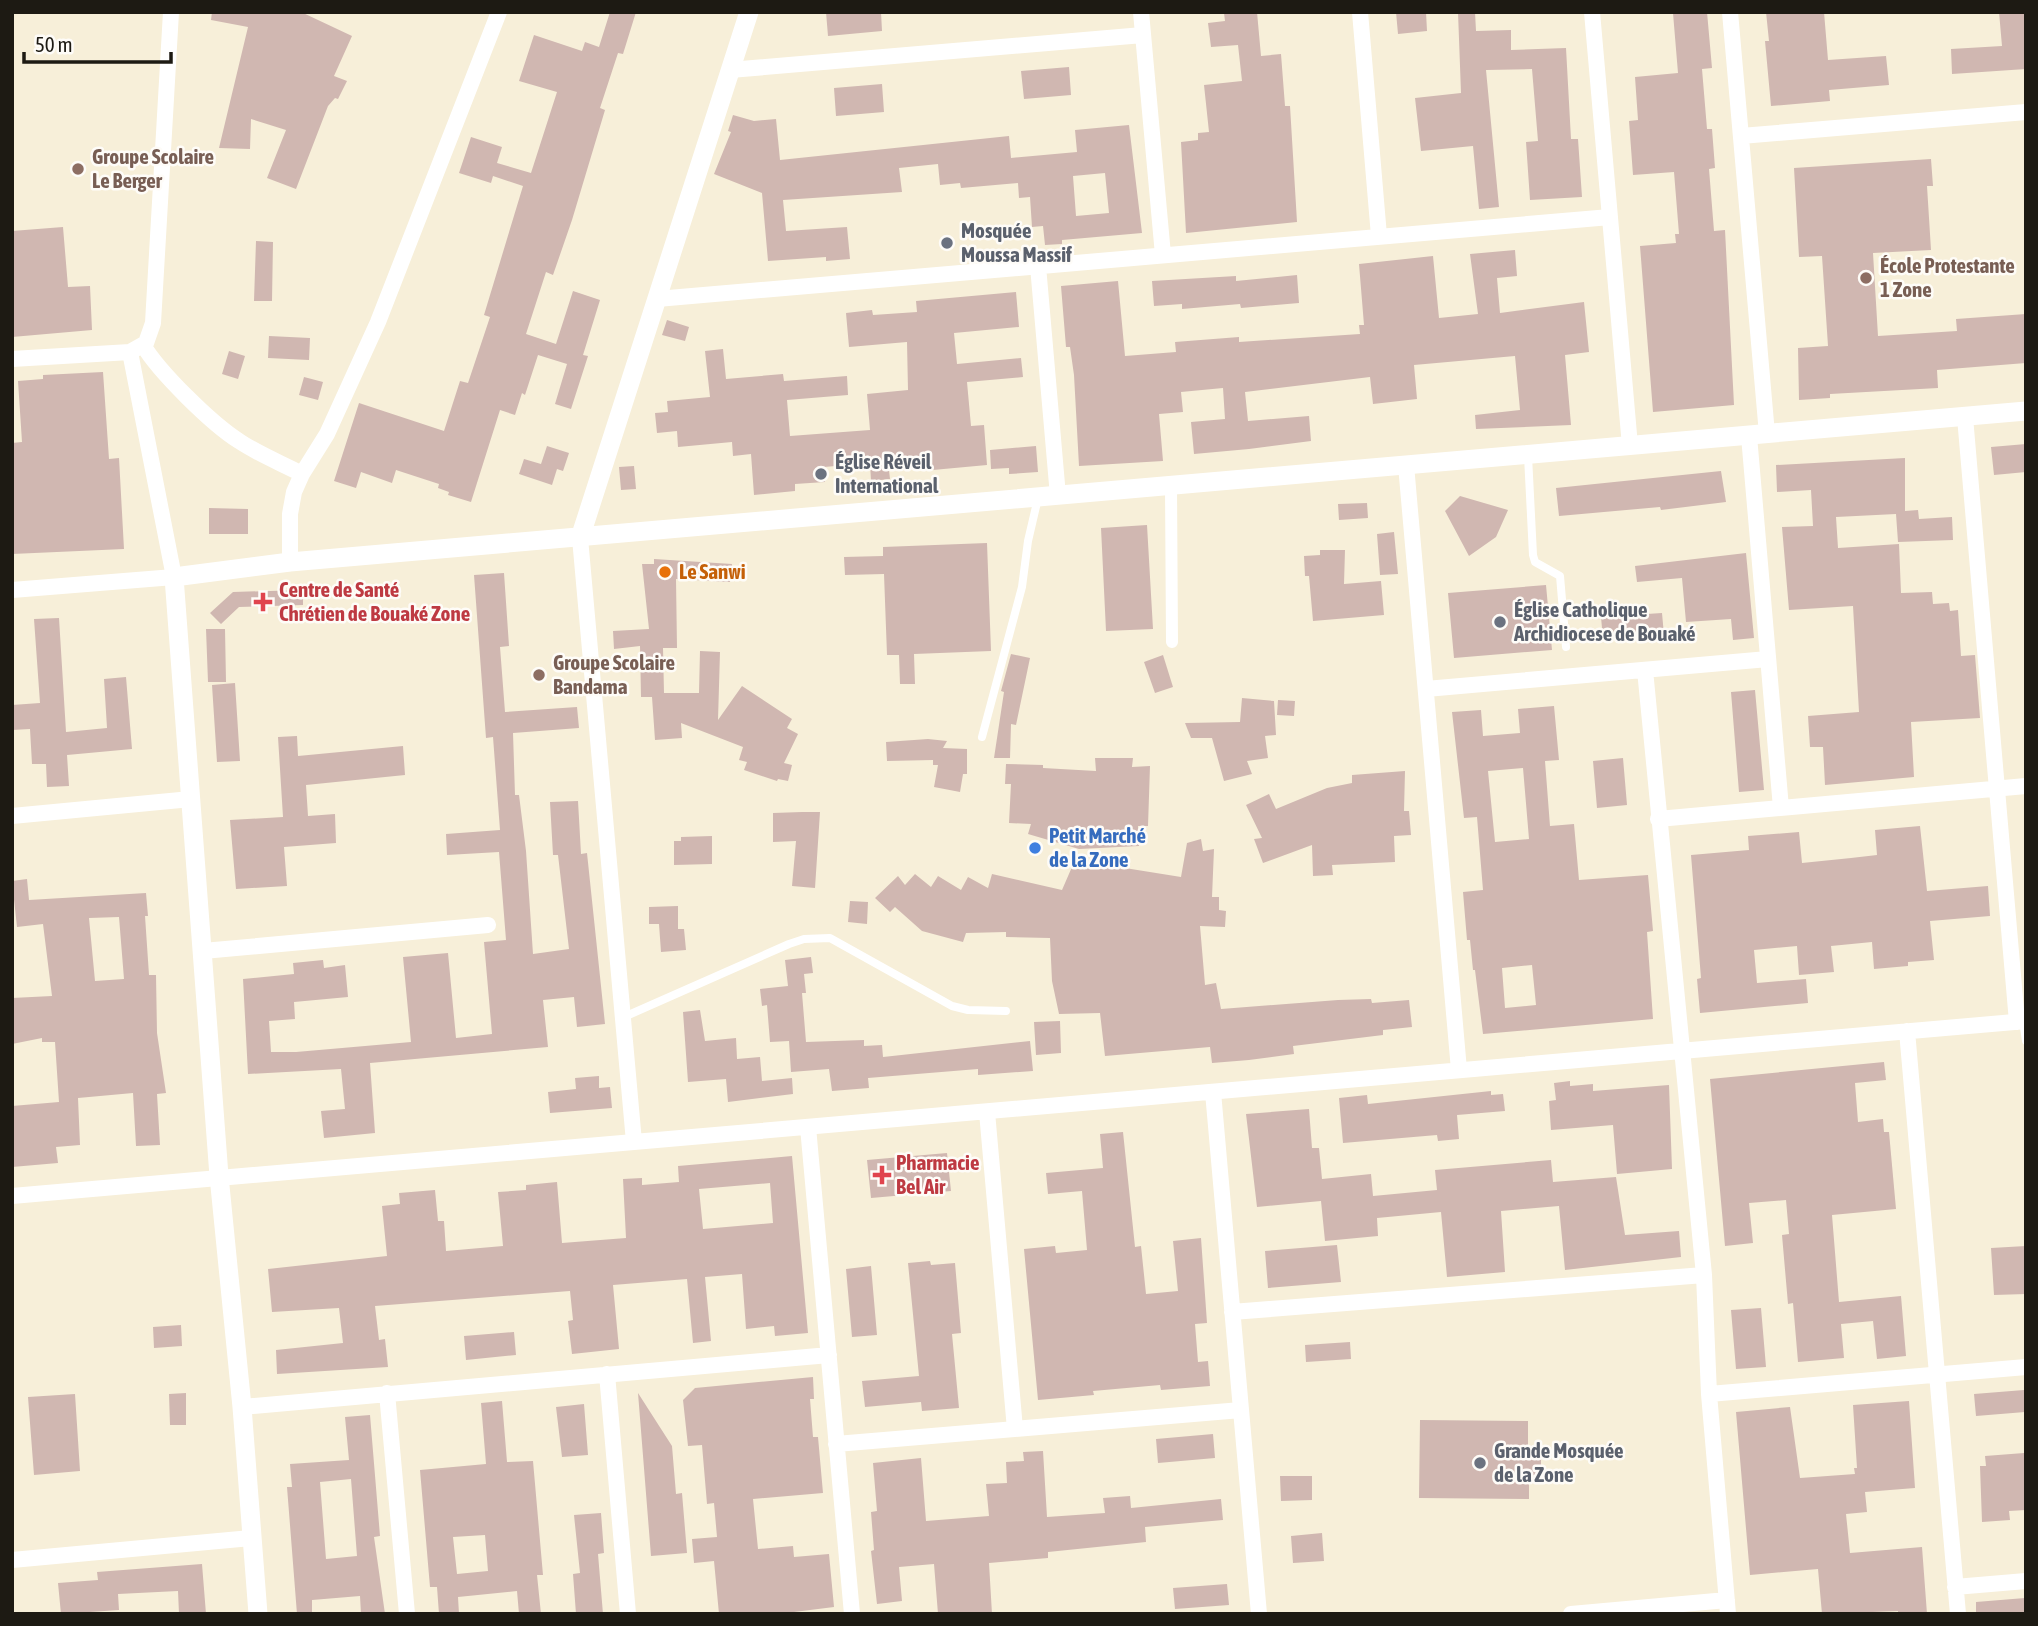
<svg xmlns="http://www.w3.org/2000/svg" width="2038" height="1626" font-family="'Asap Condensed',sans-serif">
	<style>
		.building { fill: #d0b7b1; fill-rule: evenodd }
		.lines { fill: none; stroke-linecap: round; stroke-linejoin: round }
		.service { stroke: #fff; stroke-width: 8 }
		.pedestrian { stroke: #fff; stroke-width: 12 }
		.minor { stroke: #fff; stroke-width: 16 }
		.tertiary { stroke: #fff; stroke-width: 19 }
		.education-dot { fill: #8d6e63; stroke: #fefcf8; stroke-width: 2.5 }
		.worship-dot { fill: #6b7280; stroke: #fefcf8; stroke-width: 2.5 }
		.food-dot { fill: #e8710a; stroke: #fefcf8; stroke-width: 2.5 }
		.health-dot { fill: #e0444e; stroke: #fefcf8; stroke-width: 2.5 }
		.shop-dot { fill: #3f7fe0; stroke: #fefcf8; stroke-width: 2.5 }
		.labels { text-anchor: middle; stroke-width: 5; stroke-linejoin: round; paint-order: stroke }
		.education-label { font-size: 21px; font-weight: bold; fill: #785e54; stroke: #fefcf8; text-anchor: start }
		.worship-label { font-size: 21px; font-weight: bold; fill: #5b616d; stroke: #fefcf8; text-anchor: start }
		.food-label { font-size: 21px; font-weight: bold; fill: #c56008; stroke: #fefcf8; text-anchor: start }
		.health-label { font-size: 21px; font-weight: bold; fill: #be3a42; stroke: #fefcf8; text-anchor: start }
		.shop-label { font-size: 21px; font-weight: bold; fill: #366cbe; stroke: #fefcf8; text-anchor: start }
	</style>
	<rect width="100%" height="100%" fill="#f7efd9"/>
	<path class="building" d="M212,12h89l51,24 -18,40 13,5 -9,18 -3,-1 -7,8 -32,83 -29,-11 19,-48 -35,-11 -1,30 -31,-1 29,-121 -37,-7z
		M610,12h26l-13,42 -5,-1 -18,55 5,2 -33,110 -19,55 -7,-3 -20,62 30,10 17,-53 27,9 -17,55 5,1 -17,53 -16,-5 12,-40 -29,-9 -13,40 -3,-2 -7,22 -15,-5 -29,92 -23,-7 1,-3 -11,-4 1,-4 -43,-14 -4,13 -31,-11 -5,16 -22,-7 25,-78 85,28 16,-50 8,2 22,-66 -6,-2 39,-129 -30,-10 -2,7 -32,-10 12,-36 31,10 -5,16 34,10 26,-81 -38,-11 15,-46 48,16 3,-9 14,5z
		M826,12h55l1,19 -54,5z
		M1257,12l4,44 20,-2 4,52h5l7,116 -111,11 -5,-91 17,-2v-7l11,-1 -5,-47 38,-4 -4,-36 -27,2 -3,-24 17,-2 -1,-8z
		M1396,12h30l1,19 -29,3z
		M1458,12h17l1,19 35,-1v20l55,-2 5,91h7l4,58 -52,3 -4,-58 12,-1 -6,-72 -46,1 13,137 -20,2 -6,-63 -52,5 -6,-53 46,-5z
		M1707,12l5,56 -10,1 5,60h5l3,39 -6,1 5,62 11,-1 9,175 -81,7 -13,-166 36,-3 -1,-9h4l-5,-62 -41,3 -4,-54 9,-1 -3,-43 43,-4 -5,-60z
		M1766,12h58l4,48 58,-4 3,29 -60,5 1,11 -59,5 -6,-65h4z
		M1999,12h27v57l-74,5 -1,-25 51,-3z
		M1069,67l2,28 -47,4 -3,-28z
		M882,84l2,28 -48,4 -2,-28z
		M733,115l21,6 22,-2 4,41 229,-24 2,22 66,-6 -2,-22 54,-5 13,108 -80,7v4l-17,1 -2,-19 -11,1 -2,-30 -11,1 -1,-15 -57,5 -1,-5 -20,2 -2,-21 -39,4 3,24 -119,8 3,31 61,-4 3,32 -24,2v-4l-58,4 -6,-68 -48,-19 17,-42 -3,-1zM1105,173l4,40 -33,3 -3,-40z
		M1931,159l2,27h-6l4,64 -58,3 5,83 79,-5 -1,-12 70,-5v49l-89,7 1,18 -108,6v4l-31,2 -1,-52 30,-2 -6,-90 -23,1 -5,-89z
		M63,227l5,60 22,-1 2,44 -80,7v-106z
		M256,241l17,1 -1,59h-18z
		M1515,250l2,26 -20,2 3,35 84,-11 5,50 -24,3 6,70 -95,4 -1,-14 45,-5 -5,-54 -101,9 3,34 -44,5 -3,-27 -125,15 3,29 61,-5 2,25 -62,8 -55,5 -3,-32 34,-3 -2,-31 -42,4 2,20 -24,2 4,47 -84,5 -5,-91 -4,-28h-4l-5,-61 57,-5 7,75 51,-4 -1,-10 64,-5v5l121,-8 -1,-9h5l-5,-61 74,-8 6,62 39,-4 -8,-60z
		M1297,275l2,28 -58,5 -1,-4 -58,5v-5l-28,2 -2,-25 84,-5v5z
		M1016,292l3,35 -65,6 3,31 64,-6 2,19 -56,5 4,44 13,-1 3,40 -65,6 -1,-12 -33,3 2,17 -19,2 -1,-18 -46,4 1,15 -30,2v7l-41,4 -3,-41 -18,2 -1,-14 -54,5 -1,-16 -20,2 -2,-20 13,-1 -1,-11 43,-4 -5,-46 18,-2 3,30 57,-5 1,7 63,-5 1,19 -61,5 3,36 80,-6 -3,-36 41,-4 -1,-48 -58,5 -3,-34 26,-3 1,5 44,-3 -1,-11z
		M667,320l22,7 -4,14 -23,-6z
		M269,336l41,2 -1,22 -41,-2z
		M229,351l16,5 -7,23 -16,-5z
		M103,372l6,87 10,-1 5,91 -112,5v-111l10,-1 -4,-61 25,-2v-4z
		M304,377l19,5 -5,18 -19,-5z
		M2026,444v28l-32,3 -3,-28z
		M547,446l22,7 -6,18 -6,-2 -5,16 -33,-11 5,-15 17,5z
		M1036,446l2,26 -29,2v-6l-18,1 -1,-19z
		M1905,458v53l13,-1 1,9 33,-2 1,23 -55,2 -2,-28 -60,3 2,31 61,-4 2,49 31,-1 1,12 16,-1 1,8 8,-1 3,46 14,-1 5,63 -69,4 3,55 -89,8 -2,-38h-13l-2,-31 51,-4 -6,-106 -64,4 -7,-83 31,-1 -2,-36 -34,2 -1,-27z
		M634,466l2,23 -15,1 -2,-23z
		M1721,471l5,31 -65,8 -1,-3 -101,9 -3,-28z
		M1460,496l48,14 -12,27 -27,19 -24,-45z
		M1367,503l1,15 -29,2 -1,-16z
		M209,508l39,1v25h-39z
		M1147,525l6,104 -47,2 -5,-103z
		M1394,532l4,42 -18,1 -3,-41z
		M987,543l4,108 -77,3 1,30h-15l-1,-29h-12l-3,-81 -39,1 -1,-18 39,-1v-9z
		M1320,550h25l-1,34 37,-3 3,34 -71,6 -4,-45h-4l-1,-20 16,-1z
		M1746,553l8,85 -21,2 -2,-21 -45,3 -4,-44 -45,4 -2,-16z
		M654,559l78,5 -2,18 -54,-3 1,69h-14l1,45h35l1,-42 20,1 -2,68 24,-34 50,33 -5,9 11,6 -14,29 8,2 -4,16 -10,-2 -1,2 -33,-11 3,-8 -8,-2 4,-13 -62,-24 1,15 -27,2 -3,-43h-11l-1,-51 -26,3 -1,-18 36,-2 -7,-65h12z
		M504,573l5,73 -9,1 5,65 72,-5 2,21 -66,5 2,62h4l7,56 7,103 36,-5 -11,-94h-5l-3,-53 28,-1 3,53 6,-1 18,171 -28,3 -3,-30 -31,3 5,47 -178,16 5,70 -51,5 -3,-27 24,-2 -4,-40 -93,5 -5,-95 51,-5 -1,-11 30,-3 1,8 21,-3 3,32 -54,5 1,17 -26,2 2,31h25l115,-10 -8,-85 45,-4 8,85 36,-4 -8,-92 22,-2 -7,-88 -52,3 -1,-21 54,-4 -7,-93 -7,1 -12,-163z
		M1546,585l6,65 -98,8 -6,-65z
		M303,590v15l-64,2 -18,17 -11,-11 23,-21z
		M1662,613l2,22 -61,4 -2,-22z
		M59,618l7,114 41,-4 -3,-49 22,-2 6,72 -65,6 2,31 -22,1 -1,-23h-14l-2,-35 -18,1v-25l28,-2 -6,-84z
		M206,629h19l1,53h-18z
		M1011,654l19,4 -14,67 -5,-1 -1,34h-16l10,-66 -3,-1z
		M1163,655l10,32 -18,6 -11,-31z
		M235,683l5,78 -23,1 -5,-77z
		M1755,690l9,100 -25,2 -8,-100z
		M1242,698l32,3 2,34 -11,1 3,22 -21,3 5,13 -28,7 -12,-43h-21l-6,-15 55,-1z
		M1278,700l17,1 -1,15 -17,-1z
		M1554,706l5,54 -14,1 5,65 24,-2 5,56 69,-5 5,56 -6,1 6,87 -170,15 -8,-64h-2l-3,-30h-3l-4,-48 20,-2 -6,-73 -13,1 -12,-106 29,-2 2,26 37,-3 -2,-24zM1523,768l6,71 -34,3 -7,-71zM1532,965l4,40 -31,3 -3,-40z
		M297,736l1,20 105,-10 2,29 -99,10 2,31 27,-2 1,29 -52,4 3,39 -51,3 -6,-69 53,-3 -5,-80z
		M928,739l19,2 -4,7 24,1v25h-4l-3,18 -26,-5 4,-22h-5v-5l-46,1 -1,-19z
		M1095,758h38l-1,9 18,-1 -2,60h-10l1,20 -60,3 -51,-15 3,-10 -22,-1 2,-39h-6l1,-20 37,1v3l53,3z
		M1623,758l4,47 -30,3 -4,-47z
		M1405,771l-1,40h5l2,24 -17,1 1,26 -63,3 1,10 -20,1 -1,-31 -49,18 -9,-24 8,-1 -16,-33 23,-11 7,15 51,-21 25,-5v-8z
		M802,812h18l-5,76 -23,-2 4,-45 -23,1v-29z
		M1920,826l7,65 61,-5 2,30 -60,5 4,39 -26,2v4l-34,3 -2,-27 -41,4 3,26 -35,3 -2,-29 -43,4 3,33 49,-4 2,24 -108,10 -3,-34 4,-1 -10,-123 58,-5 -1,-14 51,-4 3,31 49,-5 26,-3 -2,-25z
		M712,836v28l-38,1v-24h7v-4z
		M1201,839l2,12 11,-2 -2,48h7v13l7,1 -1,16 -25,-1 5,59 11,-2 5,26 117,-9 33,-1 1,4 37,-3 3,27 -29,3v5l-90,11 1,8 -45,6 -37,3 -2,-16 -105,9 -5,-43 -41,1 -7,-33 -2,-43 -44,-1v-5l-40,1 -3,9 -41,-11 -27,-24 -5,5 -15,-14 23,-22 7,9 10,-11 16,13 7,-11 23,14 7,-13 20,11 4,-14 70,16 13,-30 106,17 6,-34z
		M27,879l2,21 117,-7 2,23h-3l4,59h7l1,58 9,60 -9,1 3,51 -24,1 -3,-53 -55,5 2,47 -24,2 2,16 -46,4v-61l47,-4 -4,-60h-13v-4l-30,6v-46l40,-2 -9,-72 -26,3 -5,-46zM119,917l5,62 -29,2 -6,-63z
		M850,901l18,1 -1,22 -19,-2z
		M678,906v23h6l2,21 -25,2 -2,-28h-10v-17z
		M811,957l2,16 -9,1 2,19h-4l4,49 58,-2v6l18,-1 1,12 147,-16 3,30 -55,4v-6l-110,9 1,10 -37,3 -3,-22 -38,3 -2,-31 -19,1 -3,-37 -5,1 -2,-17 28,-3 -3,-26z
		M700,1010l5,31 31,-3 1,21 23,-2 2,24 30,-3 1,16 -65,8 -2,-23 -38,3 -5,-70z
		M1060,1021l1,32 -25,2 -2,-33z
		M1884,1062l2,18 -31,3 3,39 25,-3 1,13h5l7,77 -64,6 7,87 62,-6 5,60 -29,3 -4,-38 -32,3 3,34 -46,4 -5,-59 -5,1 -6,-69 7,-1 -3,-34 -37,3 4,40 -28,3 -15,-167z
		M599,1076v12l11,-1 2,21 -62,5 -2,-21 28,-3 -1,-11z
		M1570,1081v5l23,-2v7l76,-6 3,84 -55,5 -4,-49 -62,5 -2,-29 7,-1 -2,-17z
		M1491,1091v4l12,-1 2,17 -48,4 2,24 -21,2 -1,-6 -94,8 -4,-45 28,-3 1,9z
		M1309,1109l3,39h7l3,31 49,-5 2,22 64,-6 -2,-20 116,-10 2,22 63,-5 9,58 54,-4 2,26 -116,13 -6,-64 -58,5 4,61 -58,5 -6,-65 -64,6 1,18 -53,5 -4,-40 -64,6 -8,-68 -3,-25z
		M1123,1132l12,115 6,-1 5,48 32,-3 -5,-50 28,-3 6,85 -12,1 3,38 10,-1 2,25 -49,4 -1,-5 -67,6 1,4 -56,5 -14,-151 31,-3 1,7 31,-3 -5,-59 -34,3 -2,-21 57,-5 -3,-34z
		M947,1153l4,38 -80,7 -4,-38z
		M792,1156l16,177 -33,3 -1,-10 -28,3 -4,-55 -37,3 6,64 -18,2 -6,-64 -74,6 6,64 -47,5 -4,-33 5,-1 -3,-29 -195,15 4,34 6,-1 3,28 -111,7 -1,-24 67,-7 -4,-35 -67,4 -4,-43 119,-13 -5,-50 18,-2 -1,-11 36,-3 3,31h6l2,30 57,-5 -5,-54 28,-2v-5l31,-3 5,61 64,-5 -3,-59 19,-1v7l37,-3 -1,-16zM770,1183l3,40 -70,6 -4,-40z
		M1337,1245l4,37 -73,6 -3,-37z
		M2026,1246v48l-32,1 -3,-47z
		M930,1261l1,4 24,-2 6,70 -9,1 7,74 -37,3 -1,-9 -56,5 -3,-26 57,-5 -11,-113z
		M871,1266l6,69 -25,2 -6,-68z
		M1761,1308l5,59 -30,2 -5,-59z
		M181,1325l1,21 -28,2 -1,-21z
		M514,1332l2,23 -50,5 -2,-24z
		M1350,1342l1,17 -45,3 -1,-17z
		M813,1377l1,22h-4l3,38h5l5,56 -70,6 5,50 35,-3 1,11 35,-3 5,53 -56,7h-59l-5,-53 -20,2 -2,-24 25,-2 -3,-34 -7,1 -5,-59 -14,1 -5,-46 12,-12z
		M2024,1390l1,22 -49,4 -2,-22z
		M186,1393v32h-16l-1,-31z
		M638,1393l34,53 4,48 6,-1 5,60 -36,3z
		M75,1394l5,77 -46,4 -6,-78z
		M502,1401l5,61 26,-1 10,114h-6l4,39h-22l-2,-23 -59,6 1,17h-20l-2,-27h-7l-10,-117 66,-6 -5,-61zM485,1535l3,36 -31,3 -4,-37z
		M1909,1401l6,87 -50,4 2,20 -21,2 4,39 72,-6 5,67h-29v-3l-76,3 -4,-45 -68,6 -14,-163 54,-5 10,71 55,-4 -1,-6h3l-4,-63z
		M584,1404l4,51 -26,2 -6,-50z
		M370,1415l10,121 -6,1 11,77h-24l-1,-18 -48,4v14h-15l-10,-127h5l-2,-23 59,-4 -4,-43zM351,1479l6,77 -31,3 -6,-77z
		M1420,1420l108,1v30h13v24h-12v24l-110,-1z
		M1213,1434l2,24 -57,5 -2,-24z
		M1043,1451l4,66 58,-4 -2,-15 27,-2 1,12 90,-9 2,21 -78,7 1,15 -98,10v6l-59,5 3,51h-54l-4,-50 -35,3 3,34 -25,3 -6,-53 3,-1 -3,-38 6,-1 -4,-48 48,-5 5,63 63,-5 -3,-32 21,-1 -1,-21 18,-1 -1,-9z
		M2024,1453l2,57 -17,1 1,9 -28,2 -2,-56h6l-1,-10z
		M1280,1476h32v24l-31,1z
		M601,1513l3,40 -6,1 5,60h-27l-3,-40 7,-1 -6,-58z
		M1322,1533l2,28 -31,2 -2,-27z
		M202,1564l4,50h-27l-1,-23 -60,3 1,16 -58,4 -3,-31 40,-3 -1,-8z
		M1227,1584l2,21 -54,4 -2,-21z
		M2025,1598l1,16h-50v-12z"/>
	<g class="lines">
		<path class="service" d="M1528,456l5,99 2,7 25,14 6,71
			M982,737l40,-150 6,-46 10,-43
			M624,1017l165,-73 15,-5 26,-1 122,68 16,4 38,1
			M2023,1021l3,20"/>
		<path class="pedestrian" d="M1171,486l1,156"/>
		<path class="minor" d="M1141,12l22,243
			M1360,12l19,224
			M1592,12l38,434
			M1730,12l37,422
			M730,70l413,-35
			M1741,136l285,-24
			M1038,266l20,230
			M657,299l953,-82
			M143,345c16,27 69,79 96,96 19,13 42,22 63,33
			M12,359l118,-7 16,-9 7,-20 18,-311
			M1965,417l52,605
			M1749,436l32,372
			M1406,465l53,605
			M580,538l54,604
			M290,562v-48l4,-22 8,-18 25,-40 51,-112 121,-310
			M12,590l162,-13 -44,-225
			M1645,670l59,605 5,119 19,220
			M1426,689l342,-30
			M12,816l179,-17
			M1658,819l368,-33
			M203,951l285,-26
			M1907,1031l51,583
			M1213,1092l46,522
			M987,1112l28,317
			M808,1127l44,487
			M12,1196l2014,-175
			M1232,1312l472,-37
			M607,1374l21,240
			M387,1393l20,221
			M1709,1394l317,-27
			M242,1407l587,-52
			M836,1444l405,-34
			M12,1560l239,-22
			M1955,1587l71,-6
			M1571,1614l156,-14"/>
		<path class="tertiary" d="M580,538l169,-526
			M258,1614l-16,-207 -23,-231 -45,-599 116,-15 1736,-151"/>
	</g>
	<g class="education-dot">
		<circle cx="78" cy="169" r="7"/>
		<circle cx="1866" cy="278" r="7"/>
		<circle cx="539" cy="675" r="7"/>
	</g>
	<g class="worship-dot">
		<circle cx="947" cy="243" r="7"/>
		<circle cx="821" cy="474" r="7"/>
		<circle cx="1500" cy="622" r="7"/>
		<circle cx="1480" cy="1463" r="7"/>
	</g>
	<circle class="food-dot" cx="665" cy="572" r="7"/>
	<g class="health-dot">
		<path d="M259.5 591.5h7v7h7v7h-7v7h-7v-7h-7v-7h7z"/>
		<path d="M878.5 1164.5h7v7h7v7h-7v7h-7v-7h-7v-7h7z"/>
	</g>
	<circle class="shop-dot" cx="1035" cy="848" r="7"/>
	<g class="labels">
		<g class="education-label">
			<text x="92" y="164">Groupe Scolaire<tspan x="92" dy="24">Le Berger</tspan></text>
			<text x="1880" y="273">École Protestante<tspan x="1880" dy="24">1 Zone</tspan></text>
			<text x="553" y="670">Groupe Scolaire<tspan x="553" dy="24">Bandama</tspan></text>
		</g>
		<g class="worship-label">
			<text x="961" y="238">Mosquée<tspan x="961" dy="24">Moussa Massif</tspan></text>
			<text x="835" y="469">Église Réveil<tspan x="835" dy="24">International</tspan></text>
			<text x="1514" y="617">Église Catholique<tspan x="1514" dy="24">Archidiocese de Bouaké</tspan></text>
			<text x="1494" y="1458">Grande Mosquée<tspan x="1494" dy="24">de la Zone</tspan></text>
		</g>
		<g class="food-label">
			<text x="679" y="579">Le Sanwi</text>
		</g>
		<g class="health-label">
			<text x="279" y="597">Centre de Santé<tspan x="279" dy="24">Chrétien de Bouaké Zone</tspan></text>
			<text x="896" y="1170">Pharmacie<tspan x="896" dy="24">Bel Air</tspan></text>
		</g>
		<g class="shop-label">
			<text x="1049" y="843">Petit Marché<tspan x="1049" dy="24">de la Zone</tspan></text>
		</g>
	</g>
	<rect width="2038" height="1626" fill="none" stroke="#1d1a13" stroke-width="28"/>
	<path d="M24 52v10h147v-10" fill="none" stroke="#1d1a13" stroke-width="3.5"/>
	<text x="35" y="52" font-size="21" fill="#1d1a13" stroke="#fefcf8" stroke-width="5" paint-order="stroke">50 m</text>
</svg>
